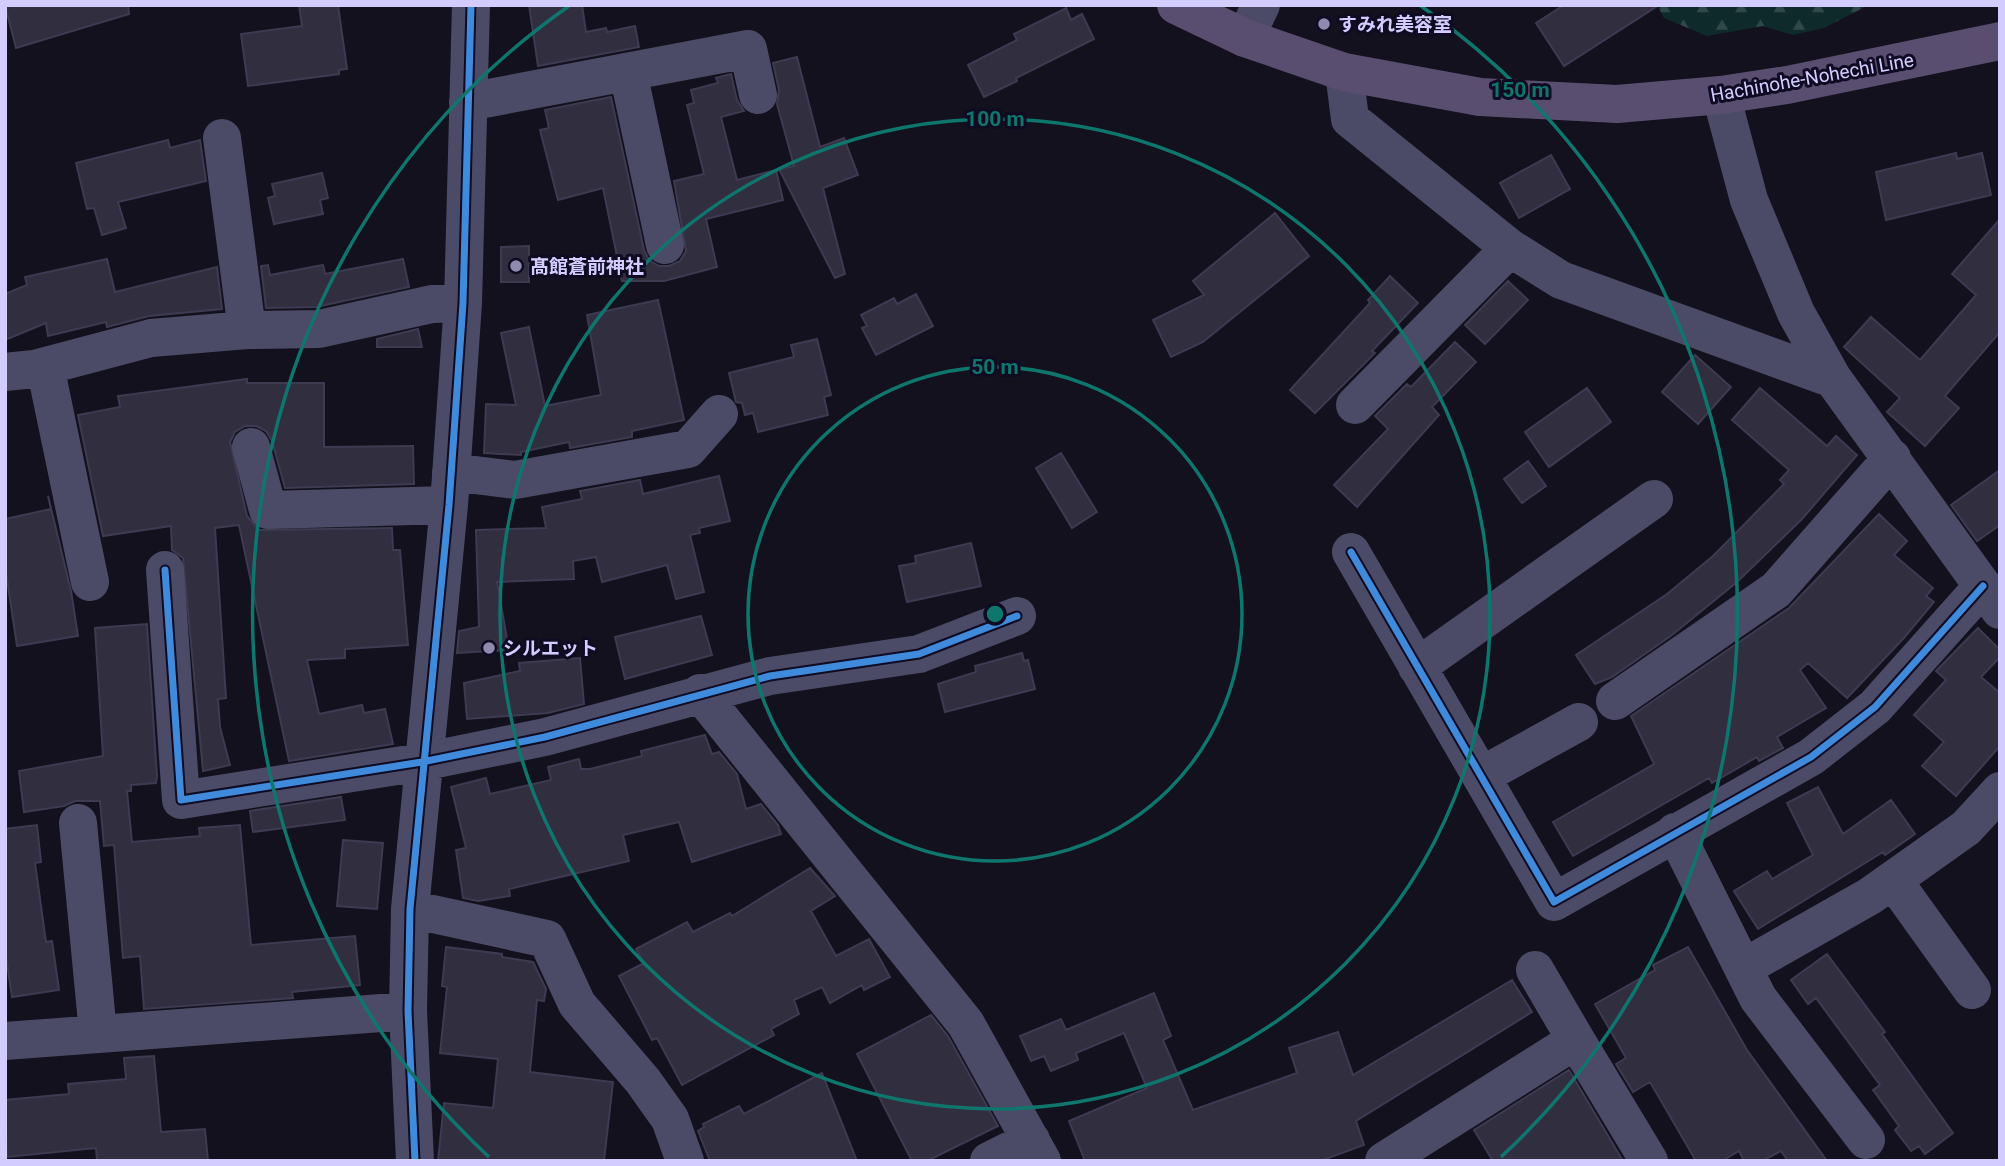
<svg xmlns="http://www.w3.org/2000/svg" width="2005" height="1166" font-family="Roboto,'Noto Sans JP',sans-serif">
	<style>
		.forest { fill: url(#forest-firs) }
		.building { fill: #312e40; stroke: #3e3a52; stroke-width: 2 }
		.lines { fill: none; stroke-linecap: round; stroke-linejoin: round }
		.minor { stroke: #4c4b67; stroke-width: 38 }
		.major { stroke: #5a4e70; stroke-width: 38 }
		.cycleway-casing { stroke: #0f0b23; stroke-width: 11 }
		.cycleway { stroke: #408adc; stroke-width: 7 }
		.ring { fill: none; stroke: #0f766e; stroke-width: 3.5 }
		.poi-dot { fill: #8f8bb0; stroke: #0f0b23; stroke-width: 2.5 }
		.labels { text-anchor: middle; stroke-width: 6; stroke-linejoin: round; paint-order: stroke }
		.poi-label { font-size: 19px; font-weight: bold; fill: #d3cdff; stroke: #0f0b23; text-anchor: start }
		.street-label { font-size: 19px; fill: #d3cdff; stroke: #0f0b23 }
		.centre { fill: #0f766e; stroke: #0f0b23; stroke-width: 3.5 }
		.ring-label { font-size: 21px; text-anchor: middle; font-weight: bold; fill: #0f766e; stroke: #0f0b23; stroke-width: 6; stroke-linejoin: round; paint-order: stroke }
	</style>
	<defs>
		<pattern id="forest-firs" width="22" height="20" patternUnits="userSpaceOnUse" patternTransform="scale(1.75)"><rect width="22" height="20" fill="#0f2a2b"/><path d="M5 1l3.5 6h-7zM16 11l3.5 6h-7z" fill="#31484b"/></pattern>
	</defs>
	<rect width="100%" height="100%" fill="#12111d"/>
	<path class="forest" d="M1657,5h212l-45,23 -31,7 -30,-9 -56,10 -43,-18z"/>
	<path class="building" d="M5,5h123l1,9 -113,34z
		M299,5h39l9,64 -8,1v4l-91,12 -7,-52 61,-8z
		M529,5h53l4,27 20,-4 1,4 28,-6 4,21 -101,19z
		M1564,5h95l-95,61 -28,-43z
		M1066,8l5,12 11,-6 12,25 -78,39 1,3 -33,16 -16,-32 49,-25 -3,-6z
		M797,57l23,90 24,-9 14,37 -35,13 22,86 -10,4 -56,-109 15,-3 -17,-62 2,-14 -6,-27z
		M731,74l6,26 7,11 -23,6 16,63 39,-10 7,30 -77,19 11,48 -53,14h-42l-19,-93 -45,12 -18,-70 9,-2 -4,-18 66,-13 33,153 5,10 10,6h10l11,-5 6,-10 -12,-70 30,-7 -17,-69 7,-2 -3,-13 27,-7 -2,-5z
		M168,140l2,8 30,-8 6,41 -88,21 8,26 -24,7 -8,-27 -7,1 -11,-46z
		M1956,153l1,6 25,-6 9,42 -105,25 -10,-48z
		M1551,155l19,34 -51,29 -19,-35z
		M322,173l6,25 -8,2 3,14 -49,10 -6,-26 7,-2 -3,-12z
		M1275,213l34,43 -106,86 -32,15 -18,-37 51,-25 -11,-14z
		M2000,219v113l-55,64 14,12 -34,38 -38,-34 13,-14 -56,-51 27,-30 49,43 56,-65 -24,-21z
		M529,246v36h-28v-35z
		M107,259l8,33 102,-25 5,42 -73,7 -42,11 -1,-5 -58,14 -2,-13 -41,17v-46l22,-9 -2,-8z
		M403,259l6,28 -93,20 -50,1 -5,-42 7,-1 2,10 53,-10 2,9z
		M1390,276l28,27 -46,48 3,2 -60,60 -25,-23 80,-87 -2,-3z
		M1508,281l20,19 -43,44 -20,-19z
		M916,294l17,32 -57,29 -14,-27 5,-2 -6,-11 33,-17 3,6z
		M658,300l26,120 -52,11v6l-62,11 -1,-6 -48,10v3l-37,-2 2,-49 30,1 -15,-72 28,-6 16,79 56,-11 -14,-80z
		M418,329l4,18h-45v-8z
		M817,339l14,56 -7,2 4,18 -70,17 -5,-19 -8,2 -3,-12 -6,-1 -7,-29 65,-16 -3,-12z
		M1455,342l21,20 -44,45 7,8 -82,92 -23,-22 54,-56 -13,-13 32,-32 4,3z
		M1695,355l36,32 -33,37 -36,-32z
		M247,379v4h77v64l89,-1 1,38 -129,4 -13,-47 -6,-10 -10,-5h-11l-10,6 -5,10 17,74 12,14 133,-2 1,22h7l8,95 -63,4v9l-38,2 12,54 43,-9 2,8 21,-4 8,35 -104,17 -50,-236 -24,3 11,170 -8,1 2,28 10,38 -27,6 -20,-213 -11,-8 -1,-24 -68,10 -25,-121 42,-8 -2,-11z
		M1587,388l24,34 -62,45 -24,-35z
		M1760,388l67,58 9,-10 21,19 -55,64 -65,63 -65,53 -60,42 -17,7 -19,-29 91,-61 46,-38 71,-72 -4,-4 9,-10 -57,-50z
		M1061,453l36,59 -25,16 -36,-60z
		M1528,461l18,25 -24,17 -18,-24z
		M2000,470v55l-23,16 -26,-36z
		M719,476l11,45 -31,7 1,5 -10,2 14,57 -28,7 -9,-34 -65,17 -6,-25 -23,4 1,18 -77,3 12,68 -52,3 2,-22 20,-4 -3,-97 70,-2 -4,-21 40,-8 -2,-8 60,-11 3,14z
		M48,496l23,95 7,45 -61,10 -12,-80v-47l46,-10z
		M1879,514l28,27 -13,14 39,33 -7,8 8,6 -31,37 -56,59 -39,-35 -8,7 26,38 -49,29 6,11 -24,13 -2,-4 -45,26 -3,-5 -136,78 -20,-34 101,-58 -23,-48 158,-108z
		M971,543l10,43 -74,16 -8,-36 17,-3 -1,-7z
		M701,616l11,39 -87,24 -10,-42z
		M147,624l10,152 -1,7 -25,2v6h-4l5,51 68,-6 -1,-8 41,-3 11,120 104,-9 5,49 -68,7 1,6 -149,11 -4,-53 -17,2 -9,-113 -10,1 -4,-45h-25l-11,5 -40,6 -5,-41 84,-15 -8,-128z
		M1978,628l22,22v7l-19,20 19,16v53l-44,50 -34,-30 22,-24 -30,-27 32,-35 -10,-9z
		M1022,653l2,8 4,-1 7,29 -90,23 -7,-28 38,-12 -1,-6z
		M580,658l4,46 -36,9 -81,6 -3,-36 56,-12 -1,-8z
		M705,735l7,19 7,-2 18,22 9,35 15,-5 17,21 3,9 -89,28 -13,-40 -56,13 6,26 -120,28 1,7 -32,5 -15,-3 -7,-48 10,-2 -15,-61 35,-9 4,16 61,-14 -3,-13 31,-8 2,10h9l52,-13 -1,-5z
		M1818,787l25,47 48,-34 24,34 -30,21 -2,-3 -125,77 -24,-38 33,-20 5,8 41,-24 -26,-52z
		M341,797l4,23 -92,12 -3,-21z
		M37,825l4,37 -6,1 11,79 6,-1 7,49 -47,7 -7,-47v-121z
		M343,840l40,3 -6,66 -40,-3z
		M810,868l25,28 -24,15 25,45 33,-17 21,38 -26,13 -2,-5 -32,18 -8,-16 -28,13 5,14 -28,15 3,6 -92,50 -25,-47 -5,2 -33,-64 25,-13 -8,-14 51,-27 6,10 37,-19 2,3z
		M446,947l56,7v3l31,5 13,27 -2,12 -7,-1 -7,72 83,10 -9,79h-166l6,-58 49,5 5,-49 -58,-6 7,-66 -5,-1z
		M1688,947l59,103 80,111h-39l-7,-10 -19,10h-18l-5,-10 -17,10h-26l-46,-79 -17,10 -17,-28 10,-6 -31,-54 60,-34 -2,-5z
		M1827,954l58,78 -3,2 71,99 -28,21 -6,-8 -8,5 -16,-21 4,-4 -26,-36 7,-5 -64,-87 -8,6 -17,-24z
		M1512,980l20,32 -176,109 8,24 -44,16h-235l-16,-40 78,-33 -23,-55 -48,20 2,7 -27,11 -7,-15 -13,5 -11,-25 41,-17 5,11 88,-37 17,43 -8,4 30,70 104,-37 -8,-25 49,-16 15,43z
		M931,1015l17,21 50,90 -71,35h-15l-55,-107z
		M154,1056l7,76 44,-3 3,32h-111l-1,-13 -89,9 -2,-57 64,-6 -1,-10 58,-5 -2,-21z
		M1569,1070l54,91h-130l-19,-31z
		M822,1073l35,88h-147l-12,-30 6,-4 -1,-3 36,-18 5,8z"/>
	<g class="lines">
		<path class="minor" d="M1245,38l16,-33
			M628,72l37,173
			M1344,72l6,47 160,129 51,32 272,99
			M1721,95l28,105 47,113 37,66 167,231
			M468,102l280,-53 10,46
			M222,138l25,192
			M45,366l45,216
			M5,372l29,-3 117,-31 96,-8 72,-1 113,-25 31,-1
			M1355,405l155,-157
			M251,447l17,63 181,-5
			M451,472l64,8 173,-31 31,-35
			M1351,552l203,350 257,-145 64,-50 108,-121
			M165,570l16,230 241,-38 123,-25 225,-61 149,-22 98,-38
			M1417,667l237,-168
			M700,693l266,331 76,137
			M1615,701l161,-111 116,-132
			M1481,776l98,-54
			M78,823l20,210
			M1675,832l83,166 108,142
			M1893,880l79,110
			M410,909l137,30 30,65 66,77 27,38 15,42
			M1743,968l127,-72 96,-68 34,-37
			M1535,970l41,70
			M5,1041l403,-30
			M415,1161l-7,-150 2,-102 39,-404 14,-202 8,-298
			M989,1161l42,-21
			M1384,1161l192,-121 73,121"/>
		<path class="major" d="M1176,5l69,33 99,34 136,25 137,7 104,-9 66,-10 213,-44"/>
		<g class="cycleway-casing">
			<path id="cycleway" d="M1351,552l203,350 257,-145 64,-50 108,-121
				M165,570l16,230 241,-38 123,-25 225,-61 149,-22 98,-38
				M415,1161l-7,-150 2,-102 39,-404 14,-202 8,-298"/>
		</g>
		<use href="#cycleway" class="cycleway"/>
	</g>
	<g class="ring">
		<circle cx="995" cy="614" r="247"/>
		<circle cx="995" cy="614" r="495"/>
		<path d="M489 1157A742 742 0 0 1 569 6M1421 6A742 742 0 0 1 1501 1157"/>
	</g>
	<g class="poi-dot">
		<circle cx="1324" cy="24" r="7"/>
		<circle cx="516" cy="266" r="7"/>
		<circle cx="489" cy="648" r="7"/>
	</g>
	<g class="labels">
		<g class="poi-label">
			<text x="1338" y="31">すみれ美容室</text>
			<text x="530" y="273">髙館蒼前神社</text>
			<text x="503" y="655">シルエット</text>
		</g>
		<g class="street-label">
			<text transform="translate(1812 77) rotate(-10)" y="7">Hachinohe-Nohechi Line</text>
		</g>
	</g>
	<circle cx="995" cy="614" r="10" class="centre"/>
	<g class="ring-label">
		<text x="1520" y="97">150 m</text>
		<text x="995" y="126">100 m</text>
		<text x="995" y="374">50 m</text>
	</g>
	<rect width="2005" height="1166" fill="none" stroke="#d3cdff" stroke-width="14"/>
</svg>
